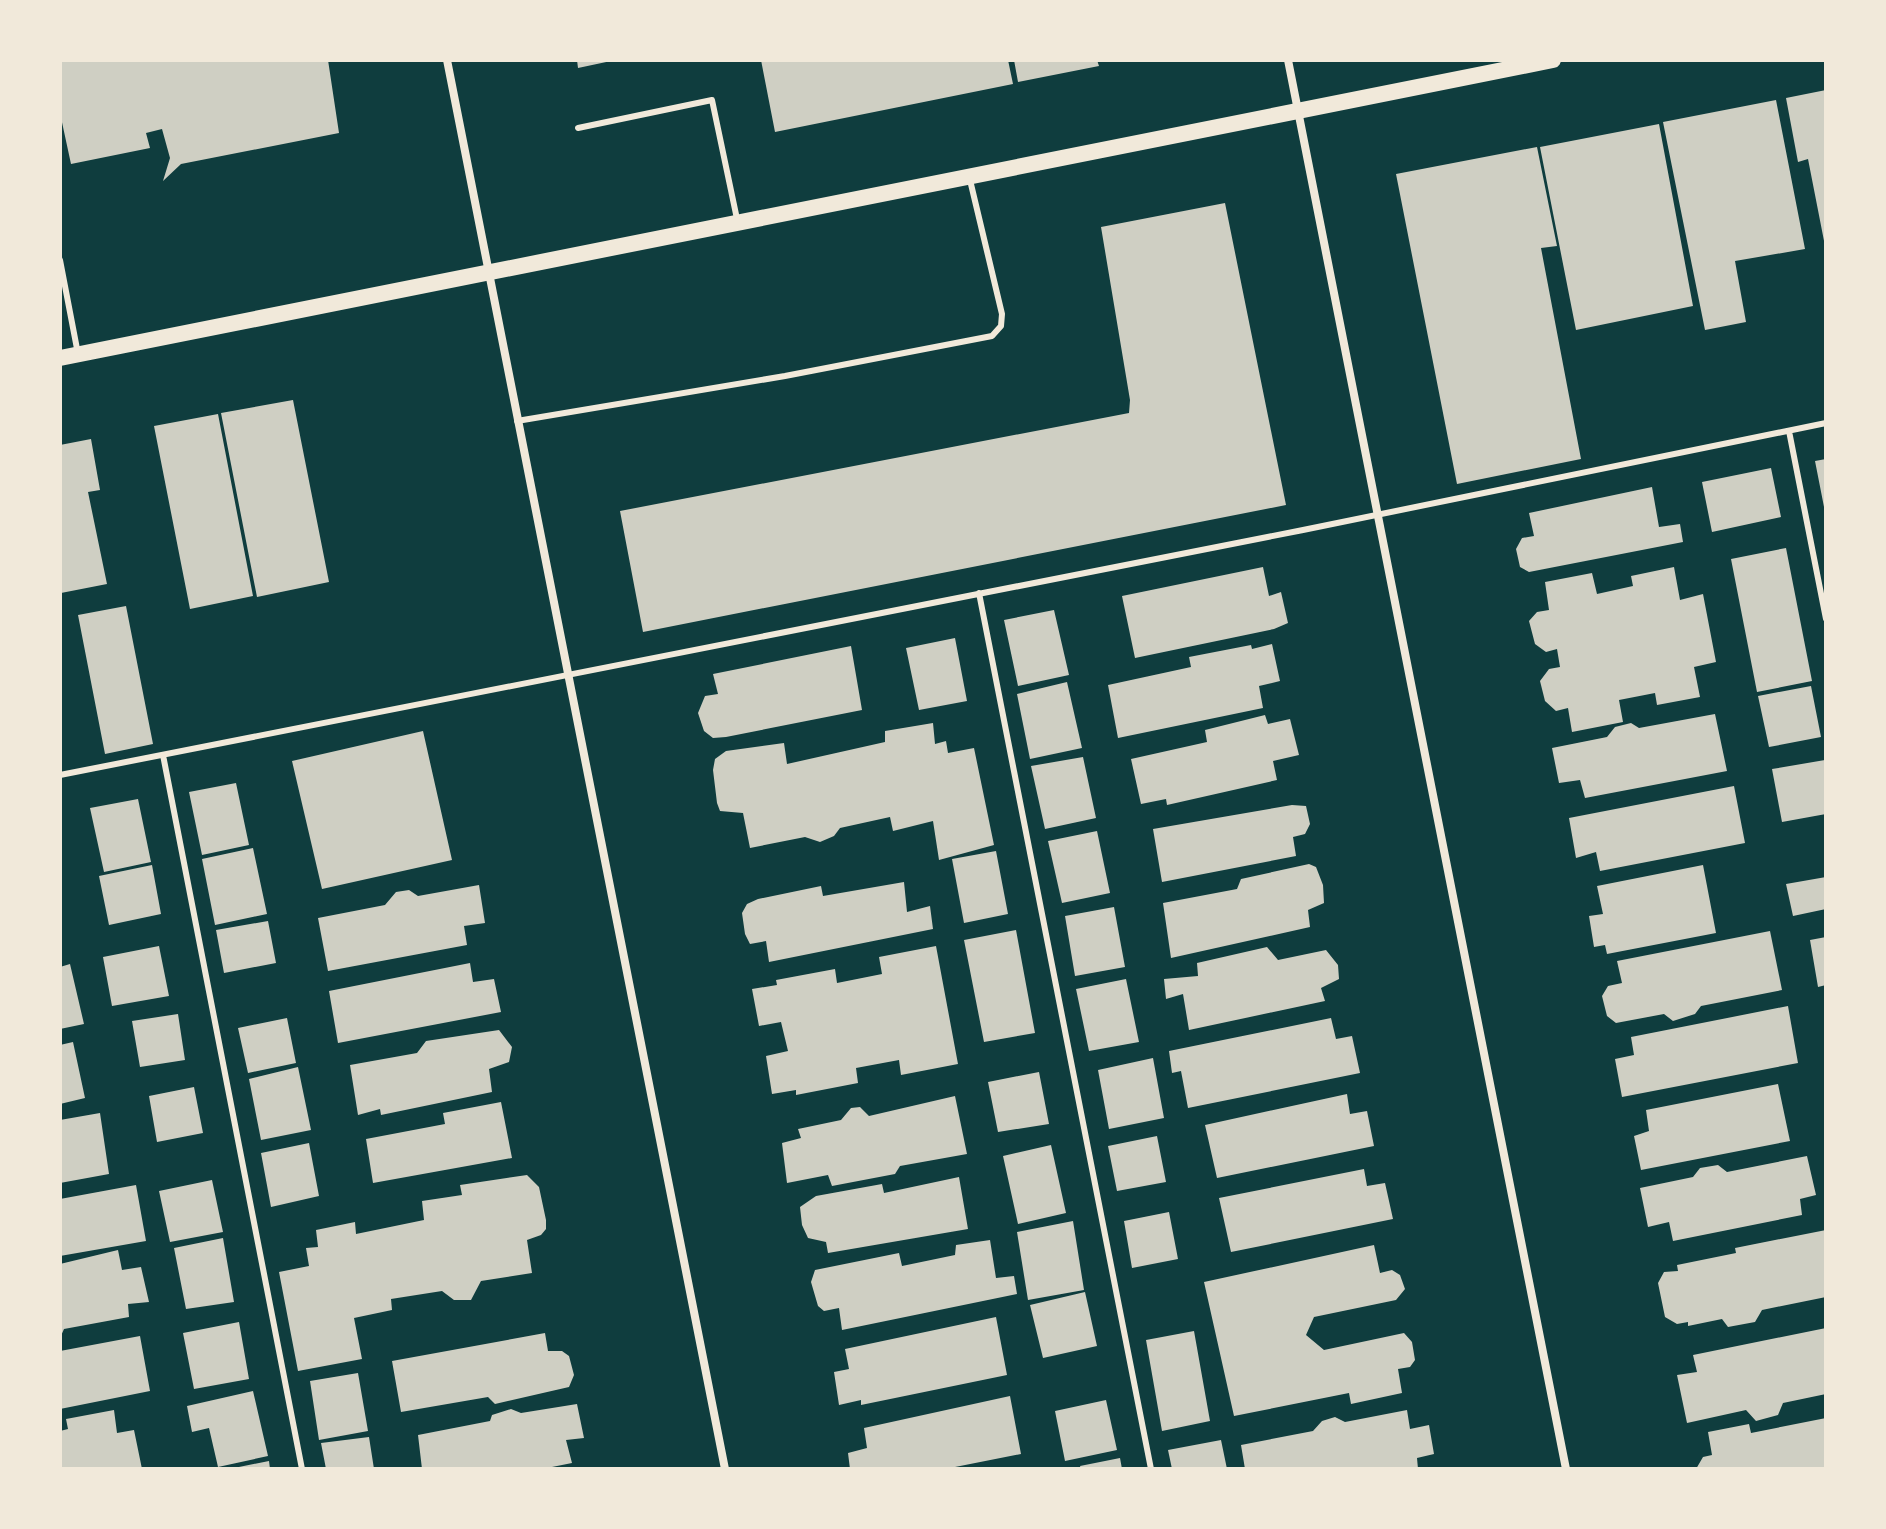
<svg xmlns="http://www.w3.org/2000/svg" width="1886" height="1529" font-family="'Roboto Serif',serif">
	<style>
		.building { fill: #cfcfc3 }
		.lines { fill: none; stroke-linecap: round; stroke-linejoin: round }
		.service { stroke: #f1e9da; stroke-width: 6 }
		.minor { stroke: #f1e9da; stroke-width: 8 }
		.secondary { stroke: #f1e9da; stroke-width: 16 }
	</style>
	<rect width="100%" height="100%" fill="#0f3d3e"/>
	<path class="building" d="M60,60h268l11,73 -158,31 -18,17 7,-23 -8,-29 -16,4 4,15 -79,16 -11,-51z
		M577,60h34v1l-33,7z
		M761,60h247l5,24 -238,48z
		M1014,60h83l2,6 -81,16z
		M1826,90v156h-1l-17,-87 -10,3 -12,-64z
		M1776,100l29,149 -70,12 11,61 -41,8 -42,-208z
		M1659,124l34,182 -117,24 -36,-183z
		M1537,147l20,99 -16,2 40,211 -124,25 -61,-310z
		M1225,203l61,302 -643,127 -23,-121 509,-98 1,-13 -29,-173z
		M293,400l36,182 -72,15 -36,-184z
		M218,414l35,182 -63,13 -36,-183z
		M91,439l9,51 -12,2 19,92 -46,9 -1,-148z
		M1826,459v53h-1l-10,-51z
		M1771,468l10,49 -69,15 -10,-50z
		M1652,487l7,40 21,-3 3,18 -154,30 -9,-5 -4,-18 6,-11 12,-2 -5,-23z
		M1786,548l26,133 -55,11 -26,-133z
		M1263,567l6,29 12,-4 7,31 -14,6 -139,29 -13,-62z
		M1674,567l6,33 23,-6 13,68 -22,5 6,30 -43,8 -2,-12 -36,7 4,22 -51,10 -4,-24 -12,3 -11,-10 -5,-20 9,-12 11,-2 -3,-18 -11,3 -11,-8 -6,-23 8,-9 12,-2 -4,-28 47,-9 5,21 36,-8 -2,-10z
		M126,606l27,138 -48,10 -27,-139z
		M1054,610l15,65 -51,11 -14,-66z
		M955,638l12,63 -48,9 -13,-62z
		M1272,644l8,37 -21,5 4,22 -145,30 -10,-53 83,-18 -2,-10 62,-12 1,4z
		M851,646l11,64 -136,27 -13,1 -9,-7 -6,-18 7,-17 13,-2 -5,-20z
		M1067,682l15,66 -52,11 -13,-65z
		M1811,686l10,51 -52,10 -11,-51z
		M1715,714l12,57 -142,27 -5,-18 -21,3 -7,-35 55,-11 8,-10 16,-4 8,5z
		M1265,715l3,9 22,-5 9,36 -26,6 4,19 -110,25 -1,-6 -25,5 -10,-45 76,-17 -2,-12z
		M933,723l2,21 11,-3 2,12 26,-5 20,97 -55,15 -6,-39 -40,10 -3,-14 -50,11 -6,8 -14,6 -15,-5 -55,11 -7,-35 -23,-2 -3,-8 -4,-33 2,-11 11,-8 58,-8 3,21 98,-22v-11z
		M423,731l29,129 -130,29 -30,-128z
		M1083,757l13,61 -51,11 -14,-63z
		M1825,760l1,54 -44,8 -10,-53z
		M236,783l13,62 -47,10 -13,-63z
		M1734,786l11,57 -145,28 -4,-19 -20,6 -7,-40z
		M138,799l13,63 -47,10 -14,-64z
		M1292,805l14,1 4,18 -5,10 -12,3 3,19 -134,26 -9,-53z
		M1097,831l13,62 -48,10 -14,-62z
		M253,848l14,66 -52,11 -13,-66z
		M996,851l12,63 -44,9 -12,-64z
		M1309,864l7,3 7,18 1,18 -16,7 2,17 -139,31 -8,-55 74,-14 4,-10z
		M152,865l9,49 -52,11 -10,-49z
		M1703,865l13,68 -109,21 -2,-9 -11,2 -5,-31 14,-2 -6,-28z
		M1826,877v32l-33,7 -7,-32z
		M904,882l3,30 23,-6 3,23 -164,33 -3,-21 -16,3 -5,-10 -3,-21 5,-9 11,-5 63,-13 2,10z
		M479,885l6,38 -21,3 3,19 -139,26 -10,-53 67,-13 11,-13 13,-2 9,6z
		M1114,907l11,60 -50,9 -10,-60z
		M268,921l8,42 -52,10 -8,-43z
		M1016,930l19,103 -51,9 -20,-102z
		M1770,931l12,59 -81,16 -6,8 -22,7 -9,-7 -48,9 -9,-7 -5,-20 6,-10 14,-3 -5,-22z
		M1826,937v48l-8,2 -8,-47z
		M159,946l10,50 -57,10 -9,-49z
		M936,946l22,118 -57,11 -2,-15 -43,8 2,15 -62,12v-5l-24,4 -6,-38 22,-5 -7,-29 -22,4 -7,-37 25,-4 -1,-5 59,-11 2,14 45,-9 -3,-17z
		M1267,947l11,13 48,-10 12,15 1,14 -18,9 4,13 -136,29 -6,-36 -17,5 -2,-20 34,-3 -1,-13z
		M470,963l3,19 21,-3 7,33 -163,31 -9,-52z
		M70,964l14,60 -24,5v-62z
		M1126,979l13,63 -50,9 -13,-62z
		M1788,1006l10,57 -176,34 -7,-38 19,-4 -3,-18z
		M178,1014l7,46 -45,7 -8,-46z
		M287,1018l9,45 -48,10 -10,-45z
		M1331,1018l5,21 16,-3 8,37 -172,35 -7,-37 -9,2 -3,-22z
		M499,1030l13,17 -3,15 -20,7 3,23 -111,23 -1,-6 -22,6 -8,-50 67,-12 9,-12z
		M73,1042l12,56 -25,6v-59z
		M1153,1058l11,60 -55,11 -11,-59z
		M298,1067l13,63 -50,10 -12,-61z
		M1039,1072l10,52 -51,8 -10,-50z
		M1778,1084l12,57 -149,29 -7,-34 15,-5 -3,-21z
		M194,1087l9,46 -46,9 -8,-46z
		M1347,1094l3,20 17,-3 7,35 -157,32 -12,-53z
		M955,1096l12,58 -67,12 -5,8 -63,12 -4,-11 -41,8 -5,-40 19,-5 -3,-9 43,-9 10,-12 9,-1 9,9z
		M501,1102l11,56 -139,25 -7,-44 79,-15 -2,-11z
		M100,1113l9,61 -49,9v-63z
		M1157,1136l9,46 -49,9 -9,-45z
		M309,1143l10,53 -48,11 -10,-54z
		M1051,1145l15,68 -48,11 -15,-68z
		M1807,1156l9,39 -16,4 2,16 -129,26 -4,-19 -21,5 -8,-39 53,-11 7,-9 18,-3 9,7z
		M1364,1169l3,17 18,-3 8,36 -162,33 -12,-54z
		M527,1175l12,12 7,33v9l-5,6 -14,5 5,33 -51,8 -10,19h-17l-12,-9 -51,8 1,11 -38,8 8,41 -64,12 -19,-99 30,-6 -3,-18 12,-1 -2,-17 39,-8 1,12 68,-14 -2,-19 40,-6 -2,-10z
		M959,1177l9,52 -140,24 -2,-11 -18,-4 -6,-13 -2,-18 16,-11 66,-12 2,9z
		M212,1180l11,52 -53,10 -11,-51z
		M136,1185l10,56 -86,15v-57z
		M1169,1212l9,47 -46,9 -8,-47z
		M1073,1221l11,69 -56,10 -11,-68z
		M1826,1230v67l-64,13 -7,12 -27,5 -6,-8 -34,7v-4l-11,2 -12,-7 -7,-34 6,-11 14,-1 -1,-6 59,-12 -1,-5z
		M223,1238l11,64 -48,7 -12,-61z
		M990,1240l6,38 18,-2 3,18 -175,36 -3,-22 -15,3 -6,-5 -7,-24 4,-12 84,-17 3,13 53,-11 1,-10z
		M1374,1245l6,28 12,-3 8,5 5,14 -9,11 -82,17 -8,18 18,15 80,-17 8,9 3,18 -5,7 -12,2 4,24 -51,11 -2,-11 -115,23 -30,-134z
		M118,1250l4,20 19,-3 8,35 -21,2 1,13 -65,12 -4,9v-74z
		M1085,1292l12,54 -54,12 -13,-53z
		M996,1317l11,58 -146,30v-5l-22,5 -5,-33 15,-3 -4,-20z
		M239,1322l10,57 -55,10 -11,-56z
		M1826,1328v66l-43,9 -5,12 -22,6 -10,-11 -59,13 -10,-48 20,-3 -4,-17z
		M1194,1331l16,90 -48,10 -16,-91z
		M545,1333l3,18h14l7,5 5,19 -5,12 -74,17 -7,-7 -87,15 -9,-51z
		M140,1336l10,55 -90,18v-58z
		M358,1373l10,58 -49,9 -9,-59z
		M253,1391l15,65 -50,11 -9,-39 -17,4 -5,-26z
		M1010,1396l11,58 -76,15h-95l-2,-16 19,-5 -3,-20z
		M1106,1400l11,50 -52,11 -10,-50z
		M577,1404l7,34 -18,2 6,23 -30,6h-120l-4,-34 72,-14 2,-6 19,-6 10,4z
		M114,1410l3,23 17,-3 8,39h-82v-38l8,-2 -2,-10z
		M1407,1410l3,19 19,-4 5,29 -17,4 1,11h-173l-4,-24 72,-14 9,-10 13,-4 10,5z
		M1826,1418v51h-130l7,-12 9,-2 -4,-23 41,-8 2,9z
		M369,1437l5,32h-48l-5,-26z
		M1221,1440l6,29h-55l-4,-19z
		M1120,1458l2,11h-41l-1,-3z
		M269,1461l1,8h-36v-1z"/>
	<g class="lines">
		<path class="service" d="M578,128l134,-28 25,119
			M60,260l18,94
			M517,421l268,-45 207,-40 9,-10 1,-12 -32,-134
			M1789,431l37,188
			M979,593l172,876
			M163,755l139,714
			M60,775l1243,-245 523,-107"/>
		<path class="minor" d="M447,60l278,1409
			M1288,60l278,1409"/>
		<path class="secondary" d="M60,358l1493,-298"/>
	</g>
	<rect width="1886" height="1529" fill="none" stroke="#f1e9da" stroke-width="124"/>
</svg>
